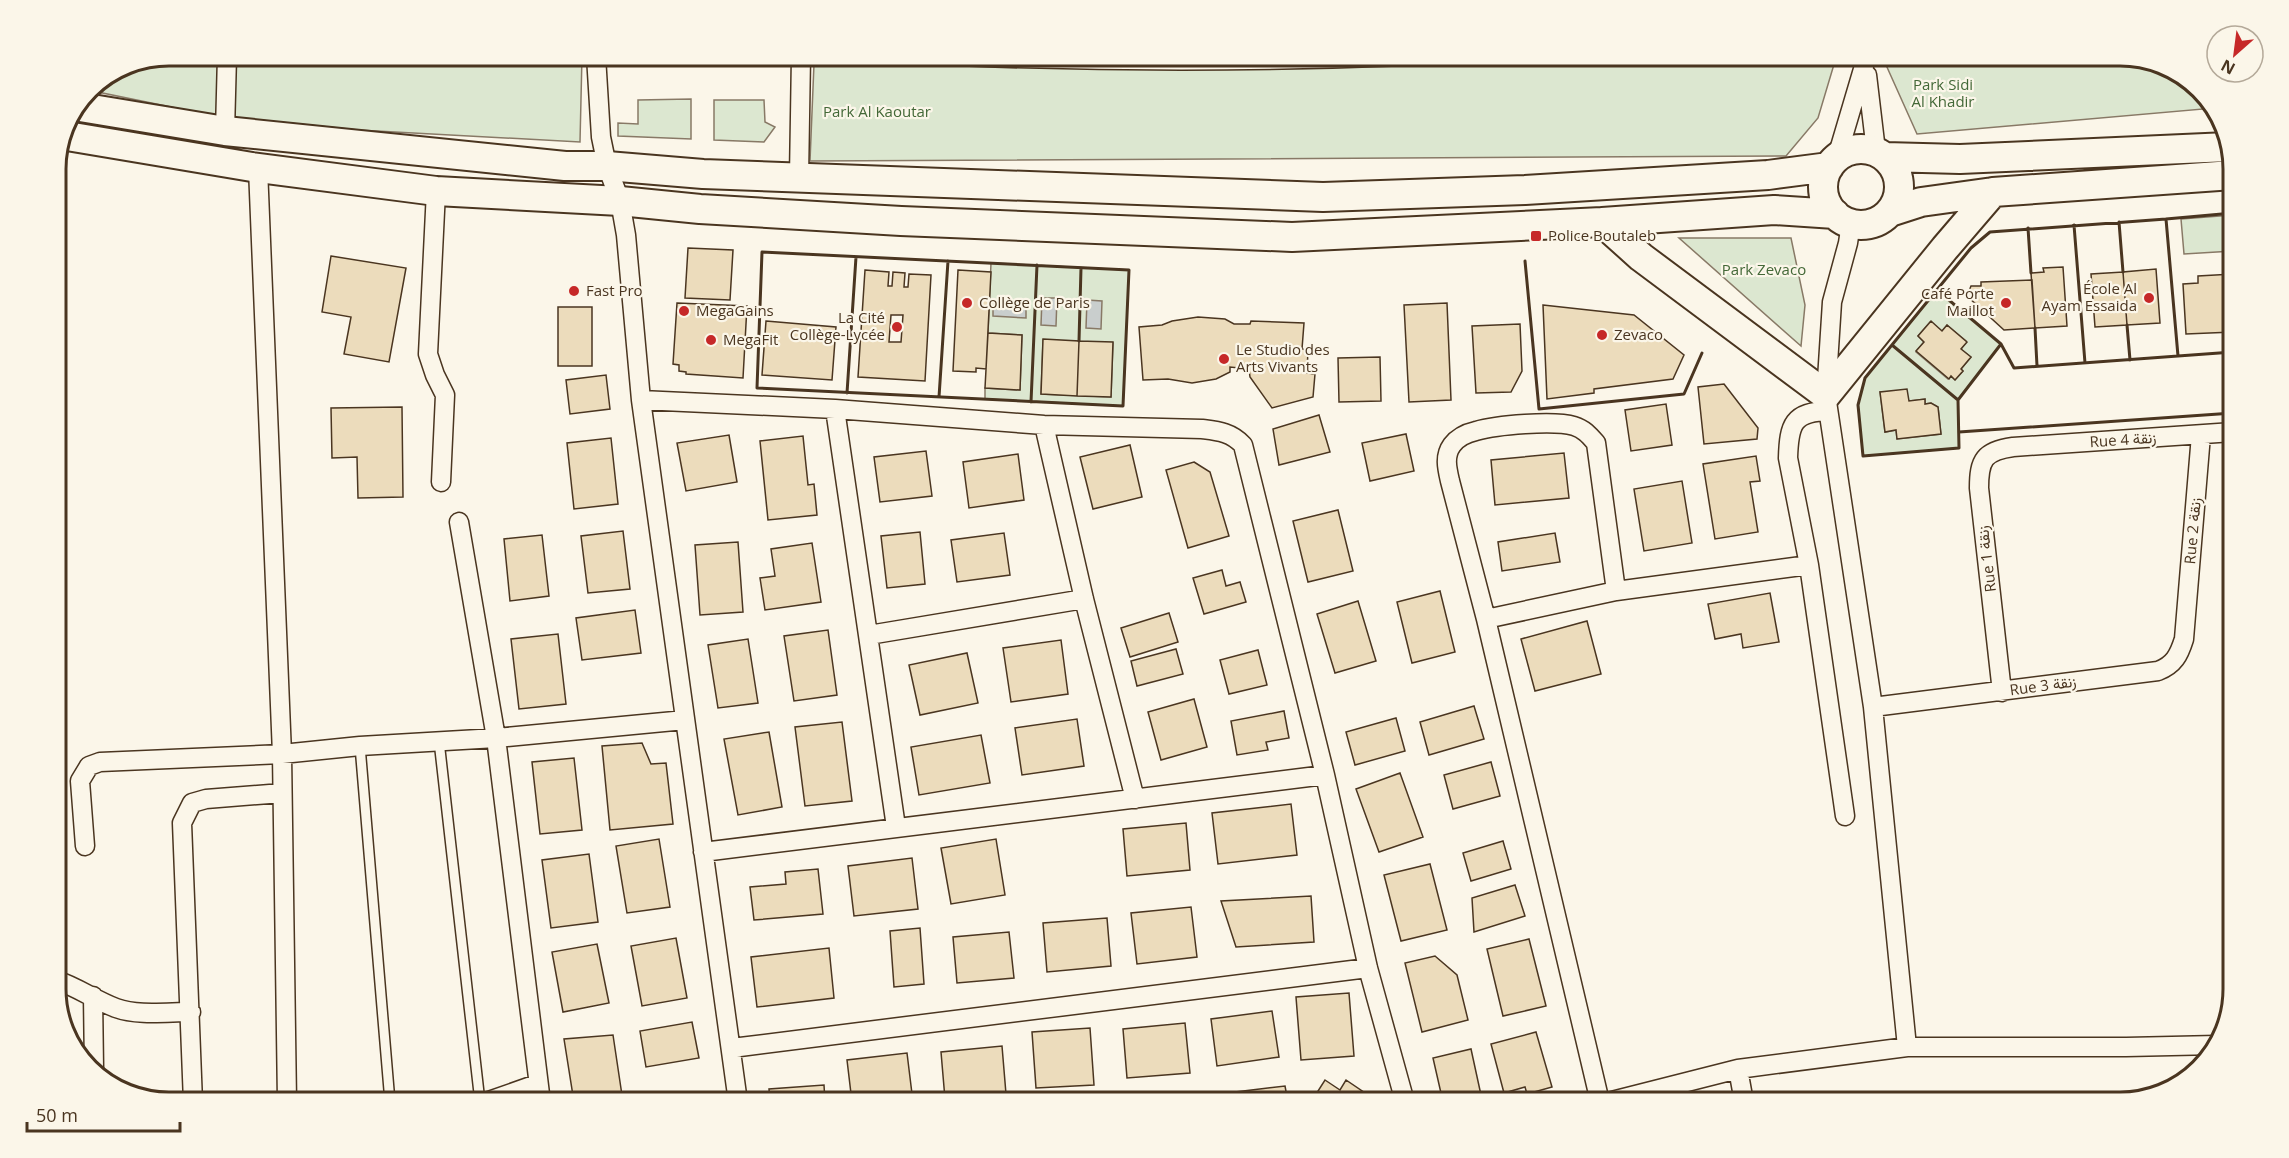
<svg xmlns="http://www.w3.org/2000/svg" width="2289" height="1158" font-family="'Open Sans',Vazirmatn,sans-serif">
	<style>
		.green { fill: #dce7d0; stroke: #887966; stroke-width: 1.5; fill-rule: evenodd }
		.water { fill: #c9cecd; stroke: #887966; stroke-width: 1.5 }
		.building { fill: #ecdcbc; stroke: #4a3520; stroke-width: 1.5; fill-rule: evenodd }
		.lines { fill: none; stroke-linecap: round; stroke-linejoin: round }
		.service-casing { stroke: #4a3520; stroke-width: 12 }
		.minor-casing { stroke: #4a3520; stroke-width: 21 }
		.primary-casing { stroke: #4a3520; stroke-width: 32 }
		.service { stroke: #fbf6e9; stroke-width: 9 }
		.minor { stroke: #fbf6e9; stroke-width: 18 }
		.primary { stroke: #fbf6e9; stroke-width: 28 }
		.wall { stroke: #4a3520; stroke-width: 3 }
		.poi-dot { fill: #c62828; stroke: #fbf6e9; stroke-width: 2 }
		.labels { text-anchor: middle; stroke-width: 4.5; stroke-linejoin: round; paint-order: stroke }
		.park-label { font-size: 15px; fill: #436837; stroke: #fbf6e9 }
		.poi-label { font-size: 15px; fill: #4a3520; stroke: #fbf6e9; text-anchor: start }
		.street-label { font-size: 15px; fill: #4a3520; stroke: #fbf6e9 }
		.rim { fill: none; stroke: #4a3520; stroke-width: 3 }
	</style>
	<rect width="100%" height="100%" fill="#fbf6e9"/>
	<path class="green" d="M169,56h413l-2,86 -222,-12 -148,-15 -122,-25 38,-26z
		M1882,56h238l50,11 45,41 -298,26z
		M1835,61l-17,57 -32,38 -976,5 4,-97z
		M691,99v40l-73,-3v-13l20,1v-24z
		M714,100h50l1,22 10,5 -11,15 -50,-2z
		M2233,215v36l-49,3 -3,-35z
		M1679,238h112l14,67 -4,41z
		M991,263l138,7 -6,136 -138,-7v-11l35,2 2,-55 -34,-2zM1043,340l70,3 -2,54 -70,-3z
		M1937,290l64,54 -43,56 1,48 -96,8 -5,-51 7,-27zM1930,322l12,9 5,-6 19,16 -5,8 10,8 -10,12 2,2 -8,9 -4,-4 -3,3 -32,-27 8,-10 -6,-6zM1880,392l29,9 16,-2v5l6,-1 7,4 3,27 -44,5 -1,-9 -11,2z"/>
	<path class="water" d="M1042,298h15l-1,28 -15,-1z
		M993,300l33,1v17l-33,-2z
		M1087,300l15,1 -1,28 -15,-1z"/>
	<path class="building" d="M688,248l45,2 -3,50 -45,-2z
		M331,256l75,12 -17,94 -45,-8 7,-37 -29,-5z
		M2063,267l4,59 -32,2 -4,-55 13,-1 -1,-4z
		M2156,269l4,54 -33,2 -4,-53z
		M865,270l24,2 -1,14h4l1,-14 12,1 -1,14h4l1,-13 22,1 -6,106 -67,-4zM891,315h12l-2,27h-12z
		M958,270l33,2 -5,97 -10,-1v4l-23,-1z
		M2123,272l4,53 -32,2 -4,-53z
		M2233,274v58l-47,2 -3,-50 15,-1v-7z
		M2032,280l3,48 -31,2 -37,-34 4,-10h10v-4z
		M677,303l70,3 -4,72 -57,-4v-2l-7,-1v-6l-6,-1z
		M1447,303l4,97 -42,2 -5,-97z
		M1543,305l91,10 50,40 -11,24 -79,10v4l-47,6z
		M558,307h34v59h-34z
		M1198,317l27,2 9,5h16l1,-3 53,2 -2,26 6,1 -1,23 8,1 -2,23 -41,11 -22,-31 -1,-8 -19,-2v5l-14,7 -24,4 -24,-4 -25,1 -4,-53 23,-2 10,-4z
		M766,321l70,6 -4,53 -70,-5z
		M1931,321l11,10 5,-6 20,17 -6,7 10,8 -10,12 2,2 -8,9 -4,-4 -2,3 -33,-28 8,-9 -6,-6z
		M1520,324l2,47 -11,21 -35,1 -4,-67z
		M988,333l34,2 -2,55 -35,-2z
		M1043,339l36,2 -2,55 -36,-2z
		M1079,341l34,1 -2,55 -34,-1z
		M1380,357l1,44 -42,1 -1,-44z
		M606,375l4,34 -40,5 -4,-34z
		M1724,384l34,44 -1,11 -53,5 -6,-57z
		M1907,389l2,12 16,-2v5l6,-1 7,4 3,27 -44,5 -1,-9 -11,2 -5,-40z
		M1666,404l6,41 -41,6 -6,-41z
		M402,407l1,90 -45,1 -1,-41 -25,1 -1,-50z
		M1319,415l11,37 -51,13 -6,-36z
		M1406,434l8,37 -44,10 -8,-38z
		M729,435l8,47 -51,9 -9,-48z
		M803,436l5,49 6,-1 3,31 -49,5 -8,-79z
		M611,438l7,66 -44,5 -7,-66z
		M1130,445l12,52 -49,12 -13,-52z
		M926,451l6,45 -52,6 -6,-45z
		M1564,453l5,45 -74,7 -4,-45z
		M1018,454l6,46 -55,8 -6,-46z
		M1756,456l4,25 -10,1 8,50 -43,7 -12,-75z
		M1194,462l16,10 19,64 -41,12 -22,-78z
		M1682,481l10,62 -48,8 -10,-62z
		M1338,510l15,61 -45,11 -15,-61z
		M623,531l7,58 -42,4 -7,-57z
		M920,532l5,52 -38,4 -6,-52z
		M1004,533l6,42 -53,7 -6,-42z
		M1555,533l5,29 -58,9 -4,-29z
		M542,535l7,61 -39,5 -6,-62z
		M738,542l5,70 -43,3 -5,-70z
		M812,543l9,59 -56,8 -5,-32 15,-2 -4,-27z
		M1222,570l4,16 14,-4 6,20 -42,12 -11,-36z
		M1440,591l15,61 -43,11 -15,-61z
		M1770,593l9,49 -36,6 -2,-14 -26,5 -7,-35z
		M1358,601l18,60 -41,12 -18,-59z
		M635,610l6,43 -59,7 -6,-42z
		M1169,613l9,29 -48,15 -9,-29z
		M1587,621l14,53 -66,17 -14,-52z
		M828,630l9,65 -43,6 -10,-65z
		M558,634l8,70 -47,5 -8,-70z
		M748,639l10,64 -40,5 -10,-63z
		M1061,640l7,54 -57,8 -8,-54z
		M1176,649l7,25 -46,12 -6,-25z
		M1258,650l9,35 -38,9 -9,-34z
		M967,653l11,50 -58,12 -11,-50z
		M1194,699l13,48 -46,13 -13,-48z
		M1474,706l10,33 -55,16 -9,-33z
		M1284,711l5,27 -23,4 2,8 -31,5 -6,-34z
		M1396,718l9,33 -50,14 -9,-33z
		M1077,719l7,47 -62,9 -7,-47z
		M842,722l10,79 -47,5 -10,-79z
		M769,732l13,75 -44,8 -14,-76z
		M981,735l9,48 -71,12 -8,-48z
		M642,743l9,21 15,-1 7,61 -63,6 -8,-84z
		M574,758l8,72 -42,4 -8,-72z
		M1491,762l9,34 -47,13 -9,-34z
		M1400,773l23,64 -44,15 -23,-63z
		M1291,804l6,51 -79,9 -6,-51z
		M1186,823l4,47 -63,6 -4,-47z
		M659,839l11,68 -43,6 -11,-67z
		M996,839l9,56 -54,9 -10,-56z
		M1503,841l8,28 -40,12 -8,-28z
		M589,854l9,68 -47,6 -9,-68z
		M912,858l6,51 -64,7 -6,-50z
		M1430,864l17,66 -46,11 -17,-66z
		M818,869l5,45 -69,6 -4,-33 36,-3 -1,-12z
		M1515,885l10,31 -51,16 -2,-34z
		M1311,896l3,46 -78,5 -15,-46z
		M1191,907l6,50 -60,7 -6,-51z
		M1107,918l4,48 -64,6 -4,-49z
		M920,928l4,56 -30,3 -4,-56z
		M1009,932l5,46 -57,5 -4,-46z
		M676,938l11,60 -45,8 -11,-60z
		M1529,939l17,67 -43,10 -16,-67z
		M597,944l12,59 -46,9 -11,-60z
		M829,948l5,50 -77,9 -6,-50z
		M1435,956l22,19 11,45 -46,12 -17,-69z
		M1349,993l5,63 -53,4 -5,-63z
		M1272,1011l7,46 -62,9 -6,-47z
		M692,1022l7,36 -53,9 -6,-36z
		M1185,1023l5,50 -63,5 -4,-49z
		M1090,1028l4,57 -58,3 -4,-56z
		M1536,1032l16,55 -25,7 -2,-7 -21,6 -13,-49z
		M613,1035l10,67h-49l-10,-63z
		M1002,1046l4,48 -61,5 -4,-47z
		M1471,1049l10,46 -38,7 -10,-44z
		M907,1053l6,49h-61l-5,-42z
		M1325,1080l15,10 6,-10 22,15 -5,7h-52z
		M824,1085l1,17h-55l-1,-13z
		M1285,1086l3,16h-68l-1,-8z"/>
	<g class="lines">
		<g class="service-casing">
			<path id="service" d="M439,741l41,361
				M360,746l30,356"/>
		</g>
		<g class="minor-casing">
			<path id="minor" d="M596,56l5,81 6,29 13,35 6,34 15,165 97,702
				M957,56c149,6 299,6 449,0
				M1867,75l9,76
				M225,131l2,-75
				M1837,157l29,-98
				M258,168l24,586 5,348
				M799,177l2,-121
				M436,191l-8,163 7,21 10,20 -4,87
				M1851,223l-3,20 -16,59 -6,93 47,312 34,340
				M641,400l194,9 209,16 158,4c16,2 29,3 41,16l82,330 43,193 37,134
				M835,409l61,418
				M1828,411c-35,1 -39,13 -40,47l21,107 36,251
				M1044,425l40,174 51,200
				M459,522l37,216 45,364
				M1486,619l130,-28 193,-26
				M869,635l215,-36
				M2002,692l-23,-204c0,-28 5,-37 34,-41l220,-15
				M1873,707l285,-36c16,-6 21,-16 26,-32l17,-204
				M85,846l-5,-65 9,-15 11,-4 182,-8 78,-8 136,-8 189,-18
				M703,852l622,-77
				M56,980c21,7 39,20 60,28 22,8 51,4 75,4
				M93,996l1,73
				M732,1048l636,-80
				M1738,1069l6,33
				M193,1102l-11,-279 10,-20 14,-4 76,-6
				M486,1102l51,-18
				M1600,1102l-114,-483 -36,-138c-3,-13 -6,-25 2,-36 6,-8 15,-12 24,-14 20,-6 78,-11 98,-5 10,3 15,9 22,17l20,148
				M1608,1102l130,-33 169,-22h219l91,-2"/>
		</g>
		<g class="primary-casing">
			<path id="primary" d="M80,107l145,24 340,35h42l96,8 620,23 202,-7 243,-15 61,-8
				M67,136l185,31 184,24 184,10 80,8 201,12 391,16 310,-15 172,-12 61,4
				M1823 187a38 38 0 1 1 76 0a38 38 0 1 1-76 0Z
				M1885,157l75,2 268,-12
				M1890,212l31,-10 72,-10 240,-17
				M1602,222l39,35 185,138 119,-147 48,-56"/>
		</g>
		<use href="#service" class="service"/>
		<use href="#minor" class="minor"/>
		<use href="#primary" class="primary"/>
		<path class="wall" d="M2233,213l-67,6 12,137 55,-4
			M2166,219l-176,13 -19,16 -106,130 -7,27 5,51 96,-8 -1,-48 43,-56 13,24 164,-12
			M2119,222l4,50
			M2074,225l11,138
			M2028,228l3,45
			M762,252l367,18 -6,136 -366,-18z
			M1525,261l14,148 145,-15 18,-41
			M1937,290l64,54
			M2127,325l3,35
			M2035,328l2,38
			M1079,341l2,-73
			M1892,345l66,55
			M847,393l9,-136
			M939,397l9,-136
			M1031,402l6,-137
			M1959,432l274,-19"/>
	</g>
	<g class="poi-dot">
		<rect x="1530" y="230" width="12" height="12" rx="3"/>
		<circle cx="574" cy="291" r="6"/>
		<circle cx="2149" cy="298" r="6"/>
		<circle cx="967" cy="303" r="6"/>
		<circle cx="2006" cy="303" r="6"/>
		<circle cx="684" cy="311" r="6"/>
		<circle cx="897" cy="327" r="6"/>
		<circle cx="1602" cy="335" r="6"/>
		<circle cx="711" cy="340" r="6"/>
		<circle cx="1224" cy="359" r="6"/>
	</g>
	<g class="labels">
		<g class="park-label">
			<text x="1943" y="90">Park Sidi<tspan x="1943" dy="17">Al Khadir</tspan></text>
			<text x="877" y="117">Park Al Kaoutar</text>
			<text x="1764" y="275">Park Zevaco</text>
		</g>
		<g class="poi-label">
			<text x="1548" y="241">Police Boutaleb</text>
			<text x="2137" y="294" text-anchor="end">École Al<tspan x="2137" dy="17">Ayam Essaida</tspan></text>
			<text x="586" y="296">Fast Pro</text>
			<text x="1994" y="299" text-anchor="end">Café Porte<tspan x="1994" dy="17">Maillot</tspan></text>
			<text x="979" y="308">Collège de Paris</text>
			<text x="696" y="316">MegaGains</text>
			<text x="885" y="323" text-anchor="end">La Cité<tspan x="885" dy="17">Collège-Lycée</tspan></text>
			<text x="1614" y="340">Zevaco</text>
			<text x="723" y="345">MegaFit</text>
			<text x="1236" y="355">Le Studio des<tspan x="1236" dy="17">Arts Vivants</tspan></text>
		</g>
		<g class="street-label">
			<text transform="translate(2123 440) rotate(-4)" y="5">Rue 4 زنقة</text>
			<text transform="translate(2193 531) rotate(-85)" y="5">Rue 2 زنقة</text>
			<text transform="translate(1987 559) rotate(-97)" y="5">Rue 1 زنقة</text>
			<text transform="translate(2043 686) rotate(-8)" y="5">Rue 3 زنقة</text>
		</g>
	</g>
	<path d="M0 0H2289V1158H0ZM169 66H2120A103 103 0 0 1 2223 169V989A103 103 0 0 1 2120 1092H169A103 103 0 0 1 66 989V169A103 103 0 0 1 169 66Z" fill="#fbf6e9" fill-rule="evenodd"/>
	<path class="rim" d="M169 66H2120A103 103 0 0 1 2223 169V989A103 103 0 0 1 2120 1092H169A103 103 0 0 1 66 989V169A103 103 0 0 1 169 66Z"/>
	<g transform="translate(2235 54) rotate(208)"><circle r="28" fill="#fbf6e9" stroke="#b4a999" stroke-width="1.5"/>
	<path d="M0-4.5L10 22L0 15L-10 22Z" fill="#c62828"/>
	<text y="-9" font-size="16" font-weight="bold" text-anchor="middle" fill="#4a3520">N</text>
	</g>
	<path d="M27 1122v9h153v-9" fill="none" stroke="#4a3520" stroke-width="3"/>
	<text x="36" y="1122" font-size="18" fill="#4a3520" stroke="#fbf6e9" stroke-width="4.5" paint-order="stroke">50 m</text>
</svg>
